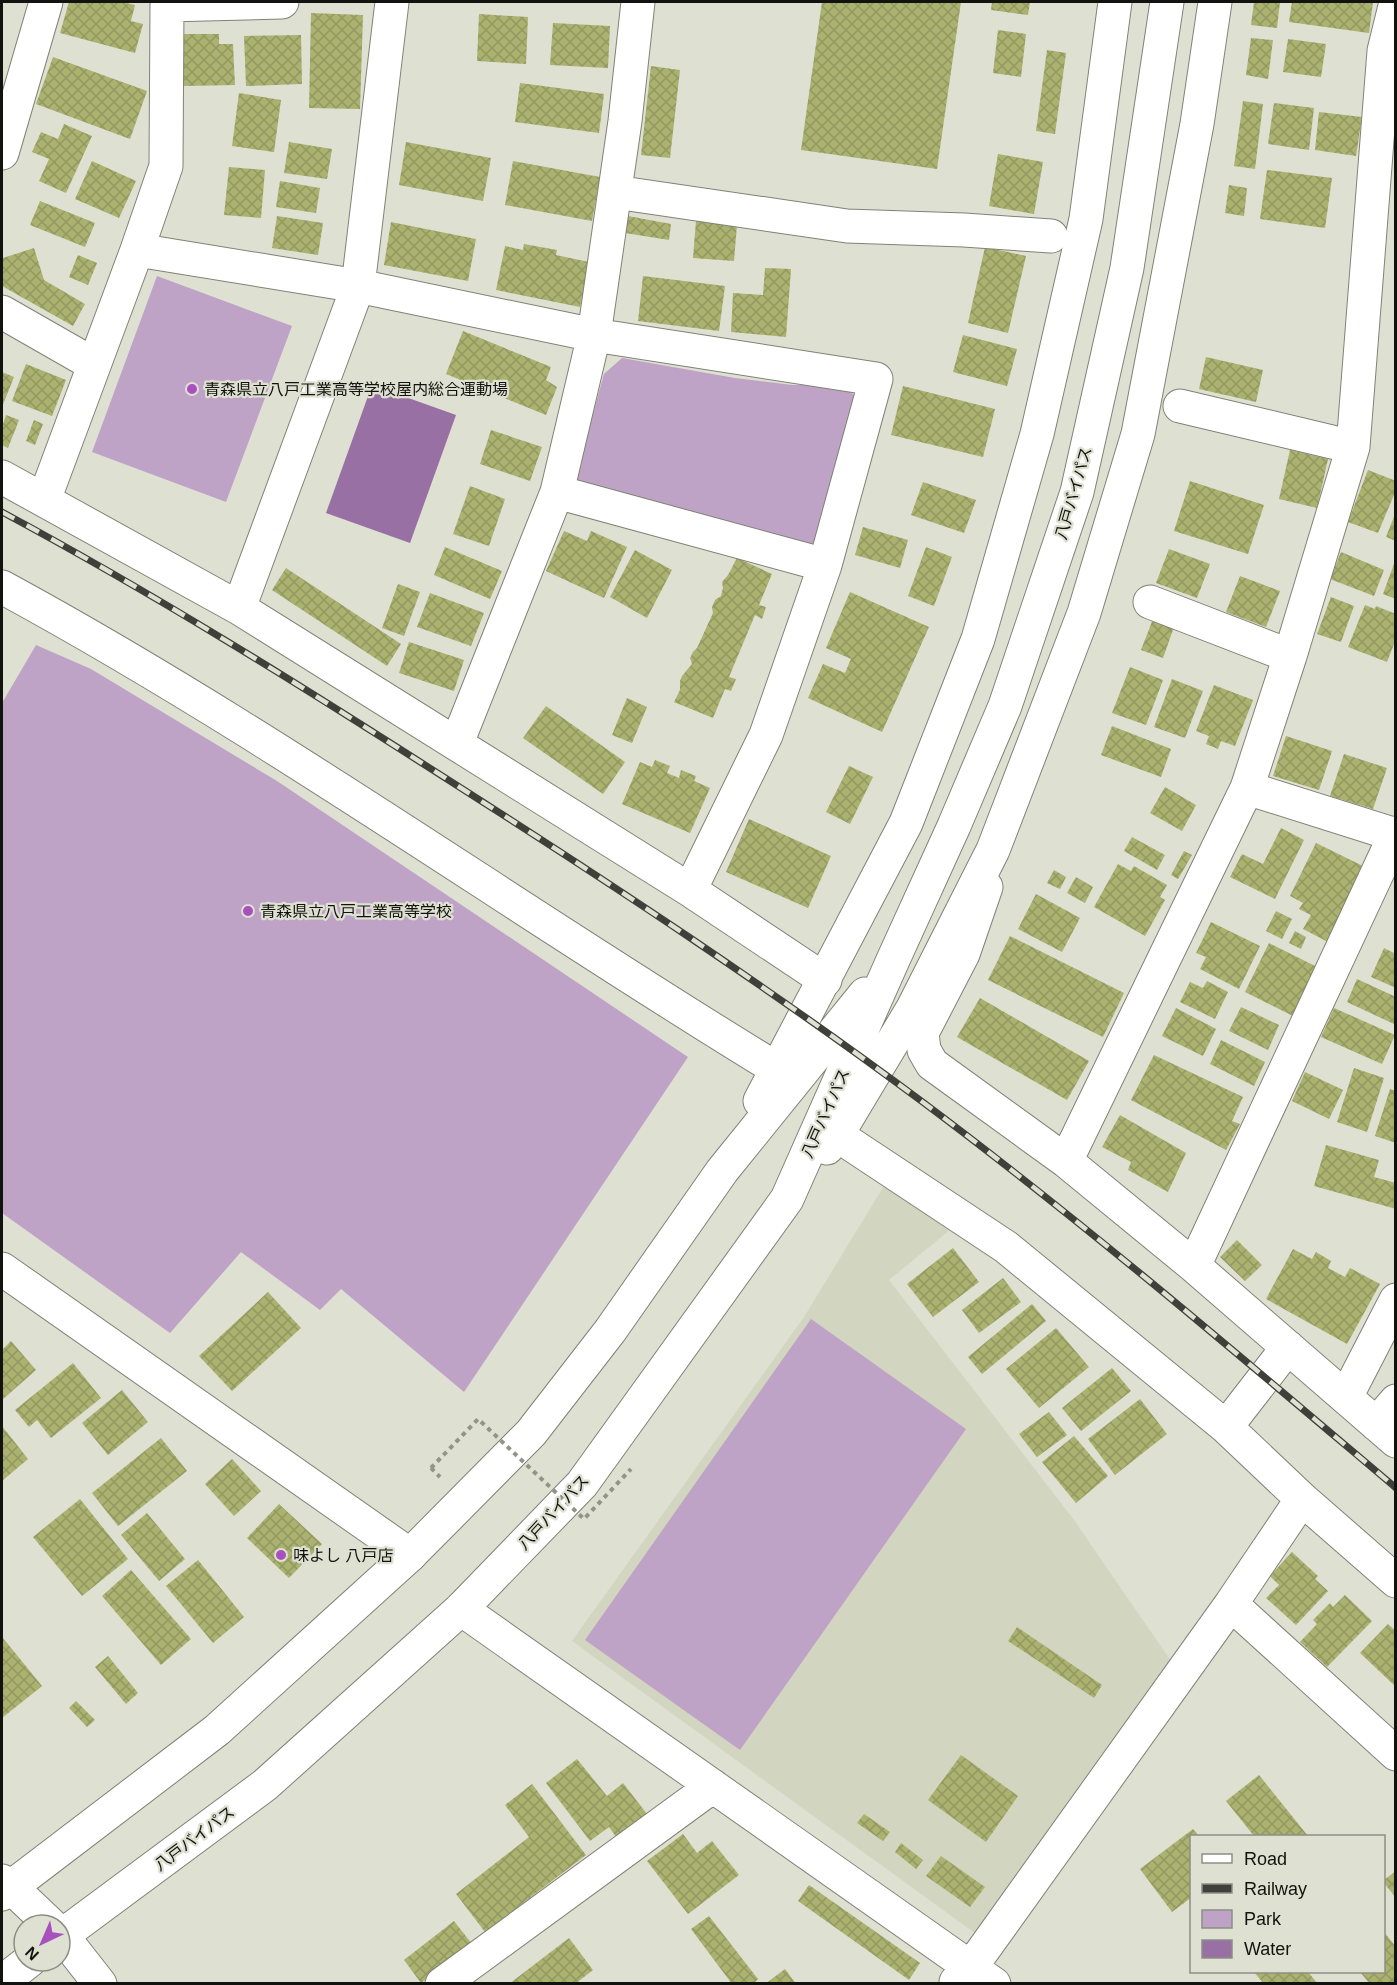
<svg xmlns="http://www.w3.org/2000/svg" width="1397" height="1985" font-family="Arial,'Noto Sans JP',sans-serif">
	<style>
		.built { fill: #d2d5bf }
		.green { fill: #bfa3c7 }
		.water { fill: #9870a3 }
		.building { fill: url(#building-cross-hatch) }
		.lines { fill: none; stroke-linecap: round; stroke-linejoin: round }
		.minor-casing { stroke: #818275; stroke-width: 35 }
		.highway-casing { stroke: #818275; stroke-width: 35 }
		.path { stroke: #929389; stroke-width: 4; stroke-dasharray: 4.5 4.5; stroke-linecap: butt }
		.minor { stroke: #fff; stroke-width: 33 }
		.highway { stroke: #fff; stroke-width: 33 }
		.rail-casing { stroke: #3f4039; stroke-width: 7 }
		.rail { stroke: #dee0d2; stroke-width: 4.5; stroke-dasharray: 14; stroke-linecap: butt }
		.path-bridge { stroke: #929389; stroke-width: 4; stroke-dasharray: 4.5 4.5; stroke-linecap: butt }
		.poi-dot { fill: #a750be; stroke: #dee0d2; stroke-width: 2 }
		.labels { text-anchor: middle; stroke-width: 4.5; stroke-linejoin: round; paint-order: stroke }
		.poi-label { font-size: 16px; fill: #12130e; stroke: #dee0d2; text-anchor: start }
		.street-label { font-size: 16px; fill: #12130e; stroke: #dee0d2 }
	</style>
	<defs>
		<pattern id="building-cross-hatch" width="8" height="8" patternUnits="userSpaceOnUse" patternTransform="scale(1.5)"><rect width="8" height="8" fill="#abb270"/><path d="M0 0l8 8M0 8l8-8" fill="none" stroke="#929860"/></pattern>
	</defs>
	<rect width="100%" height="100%" fill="#dee0d2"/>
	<path class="built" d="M887,1181l64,48 -62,51 185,240 99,144 -194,272 -407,-295 232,-324z"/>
	<path class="green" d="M157,276l135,50 -66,176 -134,-50z
		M622,358l113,20 58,7h52l13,15 -41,139 -10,9 -225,-61 -7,-9 29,-104z
		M36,645l55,24 186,112 411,276 -224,335 -123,-103 -21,21 -79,-58 -71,81 -168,-120v-510z
		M811,1319l155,110 -226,321 -155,-110z"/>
	<path class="water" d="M372,385l84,30 -46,128 -84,-30z"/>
	<path class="building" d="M69,2h53l13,3 -4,16 12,3 -8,29 -75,-20z
		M822,2h139l-24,167 -136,-19z
		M992,2h38l-2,13 -37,-5z
		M1254,2h26l-3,26 -26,-3z
		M1292,2h81l-4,31 -80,-11z
		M311,13l52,2 -3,94 -51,-1z
		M479,14l49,3 -2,47 -49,-3z
		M553,23l57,3 -2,42 -58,-3z
		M998,30l28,4 -5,43 -28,-4z
		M182,34h37v10h14l2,41 -51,1z
		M301,35l1,49 -56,2 -2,-50z
		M1251,38l22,2 -5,39 -22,-4z
		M1288,39l38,5 -5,33 -38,-5z
		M1047,50l19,3 -11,81 -19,-3z
		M53,57l94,34 -17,48 -94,-35z
		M651,66l29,4 -10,88 -29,-3z
		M520,83l84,11 -5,39 -84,-11z
		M239,93l42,7 -7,52 -42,-6z
		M1243,101l20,3 -8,65 -21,-3z
		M1274,103l40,5 -5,42 -41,-6z
		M1319,112l43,5 -6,39 -41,-6z
		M64,124l28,12 -26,57 -27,-12 10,-22 -17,-7 9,-20 17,7z
		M289,142l43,7 -5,30 -43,-6z
		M406,142l85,16 -8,43 -84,-16z
		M998,154l45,8 -9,52 -45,-8z
		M92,161l44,20 -17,37 -44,-19z
		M513,161l87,16 -8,44 -87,-16z
		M229,167l36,3 -4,48 -37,-3z
		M1267,170l65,8 -7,50 -65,-9z
		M280,181l40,7 -4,25 -40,-6z
		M1229,185l18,3 -3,28 -19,-3z
		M40,201l55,22 -10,24 -55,-22z
		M277,216l46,7 -5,32 -46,-7z
		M628,216l43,8 -2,16 -44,-7z
		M696,221l41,4 -3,36 -41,-3z
		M391,222l85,17 -8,42 -84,-16z
		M524,244l33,6 -1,5 33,7 -9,45 -84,-17 9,-44 18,4z
		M985,247l41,9 -18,77 -40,-10z
		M34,248l10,32 41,24 -12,22 -71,-40 1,-28z
		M78,255l19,8 -9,22 -19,-8z
		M765,268l26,1 -5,68 -55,-5 2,-39 30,2z
		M643,276l82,10 -6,45 -81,-10z
		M463,331l88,36 -5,13 11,7 -11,28 -100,-41z
		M963,335l54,14 -10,37 -54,-14z
		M1206,357l57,13 -7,32 -57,-13z
		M26,364l40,16 -14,36 -40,-15z
		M2,372l12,5 -12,30z
		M903,386l92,23 -12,48 -92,-22z
		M6,415l13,5 -11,28 -6,-3v-18z
		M34,420l9,4 -8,21 -9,-4z
		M491,430l51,17 -12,34 -50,-17z
		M1290,450l38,9 -11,49 -38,-9z
		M1368,470l28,11v9l-18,43 -30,-11z
		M1190,481l74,24 -16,49 -74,-23z
		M923,482l53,18 -12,33 -53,-18z
		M470,486l35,13 -16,47 -36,-12z
		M1395,514h1v27l-10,-4z
		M863,527l45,13 -8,28 -45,-13z
		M564,531l23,10 4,-10 36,16 -23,51 -58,-27z
		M445,547l57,24 -12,28 -56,-24z
		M926,547l26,10 -18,49 -26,-10z
		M1169,549l41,15 -13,34 -41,-15z
		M635,550l37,20 -25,48 -37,-21z
		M1341,552l43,18 -10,26 -44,-17z
		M737,558l35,16 -13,31 7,2 -4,12 -7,-4 -26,62 7,2 -5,12 -6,-2 -12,29 -39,-16 6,-12v-9l2,-5 10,-12 -2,-6 3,-6 4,-4 16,-35 -1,-6 3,-7 6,-4 2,-8 -1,-6 6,-7z
		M1395,561h1v38l-13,-5z
		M286,568l115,76 -14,22 -115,-76z
		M1240,576l40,15 -14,36 -40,-15z
		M398,584l22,8 -16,44 -22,-8z
		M850,592l79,35 -47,105 -74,-34 15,-34 22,9 6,-14 -25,-11z
		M430,593l54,20 -13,33 -54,-19z
		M1331,597l23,9 -13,36 -24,-8z
		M1365,605l10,4 1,-3 20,8v25l-9,23 -39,-15z
		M1153,619l21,8 -11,31 -22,-8z
		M409,642l55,18 -10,31 -55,-18z
		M1130,667l33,13 -17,45 -34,-12z
		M1172,679l31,12 -18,47 -31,-11z
		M1214,685l39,15 -18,46 -14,-5 -3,8 -12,-5 3,-8 -13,-5z
		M627,698l20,9 -15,36 -20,-8z
		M546,706l79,56 -22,32 -80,-56z
		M1112,726l59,23 -10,28 -60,-22z
		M1286,736l46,15 -13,39 -46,-14z
		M1344,754l43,14 -14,41 -43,-13z
		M655,760l15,6 -3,7 12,5 2,-8 15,6 -2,5 16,7 -20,45 -68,-29 18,-42 12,5z
		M849,766l24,11 -23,47 -24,-12z
		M1165,787l31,18 -14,26 -32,-18z
		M749,819l82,37 -23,52 -82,-36z
		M1281,828l23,12 -29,59 -45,-22 12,-23 21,10z
		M1132,837l33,18 -8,15 -33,-19z
		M1316,843l49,24 -37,75 -25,-13 8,-14 -12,-6 4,-6 -13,-7z
		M1184,851l8,4 -14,24 -7,-4z
		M1118,864l13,7 3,-5 33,19 -7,12 5,3 -20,36 -51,-29z
		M1054,870l12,7 -6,12 -13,-6z
		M1076,877l17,10 -8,16 -18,-10z
		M1036,894l44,24 -18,34 -44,-23z
		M1276,911l16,8 -10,20 -16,-8z
		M1211,922l49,24 -21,43 -39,-20 6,-12 -10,-4z
		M1295,931l11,6 -5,12 -12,-6z
		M1010,936l114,57 -21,44 -115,-57z
		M1269,943l50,25 -24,49 -50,-25z
		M1384,948l12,6v34l-25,-11z
		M1357,979l39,18v28l-49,-23z
		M1207,981l21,11 -13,27 -35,-17 10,-20 13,6z
		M980,998l109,63 -22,39 -110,-63z
		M1241,1007l38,18 -11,25 -39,-19z
		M1176,1008l40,21 -13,27 -41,-20z
		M1334,1008l61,27 -13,29 -61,-27z
		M1221,1040l44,22 -11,24 -44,-22z
		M1154,1055l89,42 -11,24 8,3 -14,26 -95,-50z
		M1354,1068l30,10 -17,54 -30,-10z
		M1305,1072l38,18 -14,29 -37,-18z
		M1390,1089l6,2v52l-21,-7z
		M1120,1115l66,38 -18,39 -40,-22 3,-8 -29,-15z
		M1326,1145l53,15 -5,17 22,6v26l-82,-23z
		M1237,1240l25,25 -17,16 -25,-24z
		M953,1248l26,34 -46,35 -26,-33z
		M1293,1249l19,10 4,-7 15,9 -3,7 17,9 5,-9 30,16 -33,60 -81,-45z
		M1003,1278l18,24 -42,31 -17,-23z
		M268,1292l33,36 -69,63 -33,-35z
		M1032,1304l14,17 -64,53 -14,-17z
		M1056,1328l33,39 -50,41 -33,-39z
		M11,1341l25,29 -34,30v-50z
		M73,1363l28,35 -50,40 -14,-18 -8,7 -14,-17z
		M1112,1368l19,23 -50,40 -19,-23z
		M122,1390l26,32 -40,33 -26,-32z
		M1140,1399l27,35 -52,41 -27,-36z
		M1049,1412l18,23 -30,22 -18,-23z
		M2,1426l26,33 -26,22z
		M1074,1436l34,40 -32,27 -34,-41z
		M161,1438l26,33 -69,55 -26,-33z
		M232,1459l29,32 -27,25 -29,-32z
		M80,1499l48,60 -46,37 -49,-59z
		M279,1504l43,40 -33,34 -42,-40z
		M147,1513l38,46 -26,22 -38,-46z
		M1292,1552l26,24 -3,3 13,12 -32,34 -30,-27 13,-13 -9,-9z
		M198,1560l46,57 -31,26 -47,-57z
		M131,1570l60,69 -30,26 -59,-69z
		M1345,1595l27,26 -45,46 -27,-25 17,-18 -4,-4 17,-17 3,4z
		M1388,1624l8,7v56l-36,-34z
		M1017,1627l85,58 -8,13 -86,-57z
		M3,1638l39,48 -40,32v-79z
		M108,1656l30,37 -12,11 -31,-37z
		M76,1701l19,19 -8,7 -18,-19z
		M961,1755l57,41 -32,46 -58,-42z
		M577,1759l30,37 16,-13 24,31 -31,23 -7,-10 -19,14 -44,-58z
		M1259,1775l49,61h-54l-28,-35z
		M532,1784l54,71 -101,77 -29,-38 73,-57 -24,-32z
		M864,1814l26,18 -7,9 -26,-18z
		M1193,1829l6,7h-7v61l-20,15 -32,-43z
		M683,1834l14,19 15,-12 27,34 -51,39 -41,-53z
		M901,1843l22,17 -7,9 -21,-17z
		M941,1856l44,31 -15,20 -44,-31z
		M1396,1871v27l-12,-15v-3z
		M809,1885l111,78 -11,17 -111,-79z
		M709,1916l49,63 -5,5h-21l-41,-55z
		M454,1921l18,23 -51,39 -17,-23z
		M1384,1932l12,15v37h-26l-10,-12h24z
		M569,1938l24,32 -18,14h-66z
		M785,1969l11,15h-31z
		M1254,1972h54l10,12h-54z"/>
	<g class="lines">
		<g class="minor-casing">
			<path id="minor" d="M2,153l44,-151
				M615,192l232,34 117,4 87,6
				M137,250l29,-84 1,-161 115,-3
				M2,312l91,52
				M1180,406l173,41
				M2,477l237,131 451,282 135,90
				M557,492l268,73
				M44,500l93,-250 221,36 236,49 282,44 -51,186 -59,170 -76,155
				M2,587c267,145 515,324 775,482
				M1150,602l140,54
				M239,608l119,-322 34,-284
				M457,743l100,-251 37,-157 31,-214 13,-119
				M1247,788l149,47
				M986,887l-23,67 -41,79 2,17 8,14 134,97 128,105 202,175
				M837,1135l169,112 220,180 76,72 94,82
				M1066,1161l181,-373 43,-132 63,-209 31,-396 12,-49
				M1194,1266l202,-433
				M2,1269l408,286
				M1346,1397l50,-97
				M1376,1424l20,-23
				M1226,1427l62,-80
				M1231,1604l165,150
				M461,1609l533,375
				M2,1881l9,6 40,38
				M60,1933l40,51
				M956,1982l15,-15 260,-363 71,-105
				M442,1984l271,-198"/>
		</g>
		<g class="highway-casing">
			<path id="highway" d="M760,1101l146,-278 72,-184 59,-205 49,-215 29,-217
				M827,1148l10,-13 76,-127 80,-158 91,-237 54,-179 59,-310 18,-122
				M2,1894l215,-164 193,-175 121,-122 79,-102 112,-160 143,-177
				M60,1937l205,-152 196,-176 121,-125 205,-285 106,-239 61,-134 51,-120 72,-214 50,-224 40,-266
				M2,1982l27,-21"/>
		</g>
		<path class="path" d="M431,1468l9,9"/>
		<use href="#minor" class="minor"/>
		<use href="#highway" class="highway"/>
		<g class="rail-casing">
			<path id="rail" d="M2,512c153,82 301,175 448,269 160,102 321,208 474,322 163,122 317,254 472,385"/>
		</g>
		<use href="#rail" class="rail"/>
		<path class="path-bridge" d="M431,1468l47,-49 106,100 47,-50"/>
	</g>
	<g class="poi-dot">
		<circle cx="192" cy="389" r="6"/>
		<circle cx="248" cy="911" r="6"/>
		<circle cx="281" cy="1555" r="6"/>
	</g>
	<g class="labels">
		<g class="poi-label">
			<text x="204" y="395">青森県立八戸工業高等学校屋内総合運動場</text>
			<text x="260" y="917">青森県立八戸工業高等学校</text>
			<text x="293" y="1561">味よし 八戸店</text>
		</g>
		<g class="street-label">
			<text transform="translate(1073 493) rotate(-74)" y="6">八戸バイパス</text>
			<text transform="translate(825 1113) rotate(-66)" y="6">八戸バイパス</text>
			<text transform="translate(553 1512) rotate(-47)" y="6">八戸バイパス</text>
			<text transform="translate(194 1838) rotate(-37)" y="6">八戸バイパス</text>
		</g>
	</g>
	<rect width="1397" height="1985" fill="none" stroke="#12130e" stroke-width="6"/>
	<rect x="1190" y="1835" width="195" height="138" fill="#dee0d2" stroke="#8c8e84" stroke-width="1.5"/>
	<rect x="1202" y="1854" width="30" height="9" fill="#ffffff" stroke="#8c8e84" stroke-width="1.5"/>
	<text x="1244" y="1865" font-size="18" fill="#12130e">Road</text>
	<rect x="1202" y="1884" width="30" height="9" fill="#3f4039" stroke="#8c8e84" stroke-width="1.5"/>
	<text x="1244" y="1895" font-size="18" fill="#12130e">Railway</text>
	<rect x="1202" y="1910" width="30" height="18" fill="#bfa3c7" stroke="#8c8e84" stroke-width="1.5"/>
	<text x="1244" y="1925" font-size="18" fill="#12130e">Park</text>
	<rect x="1202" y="1940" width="30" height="18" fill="#9870a3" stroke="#8c8e84" stroke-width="1.5"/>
	<text x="1244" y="1955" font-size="18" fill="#12130e">Water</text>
	<g transform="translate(42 1943) rotate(224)"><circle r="28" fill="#dee0d2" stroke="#8c8e84" stroke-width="1.5"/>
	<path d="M0-4.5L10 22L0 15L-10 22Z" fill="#a750be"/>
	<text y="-9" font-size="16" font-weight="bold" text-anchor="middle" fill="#12130e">N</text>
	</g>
</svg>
